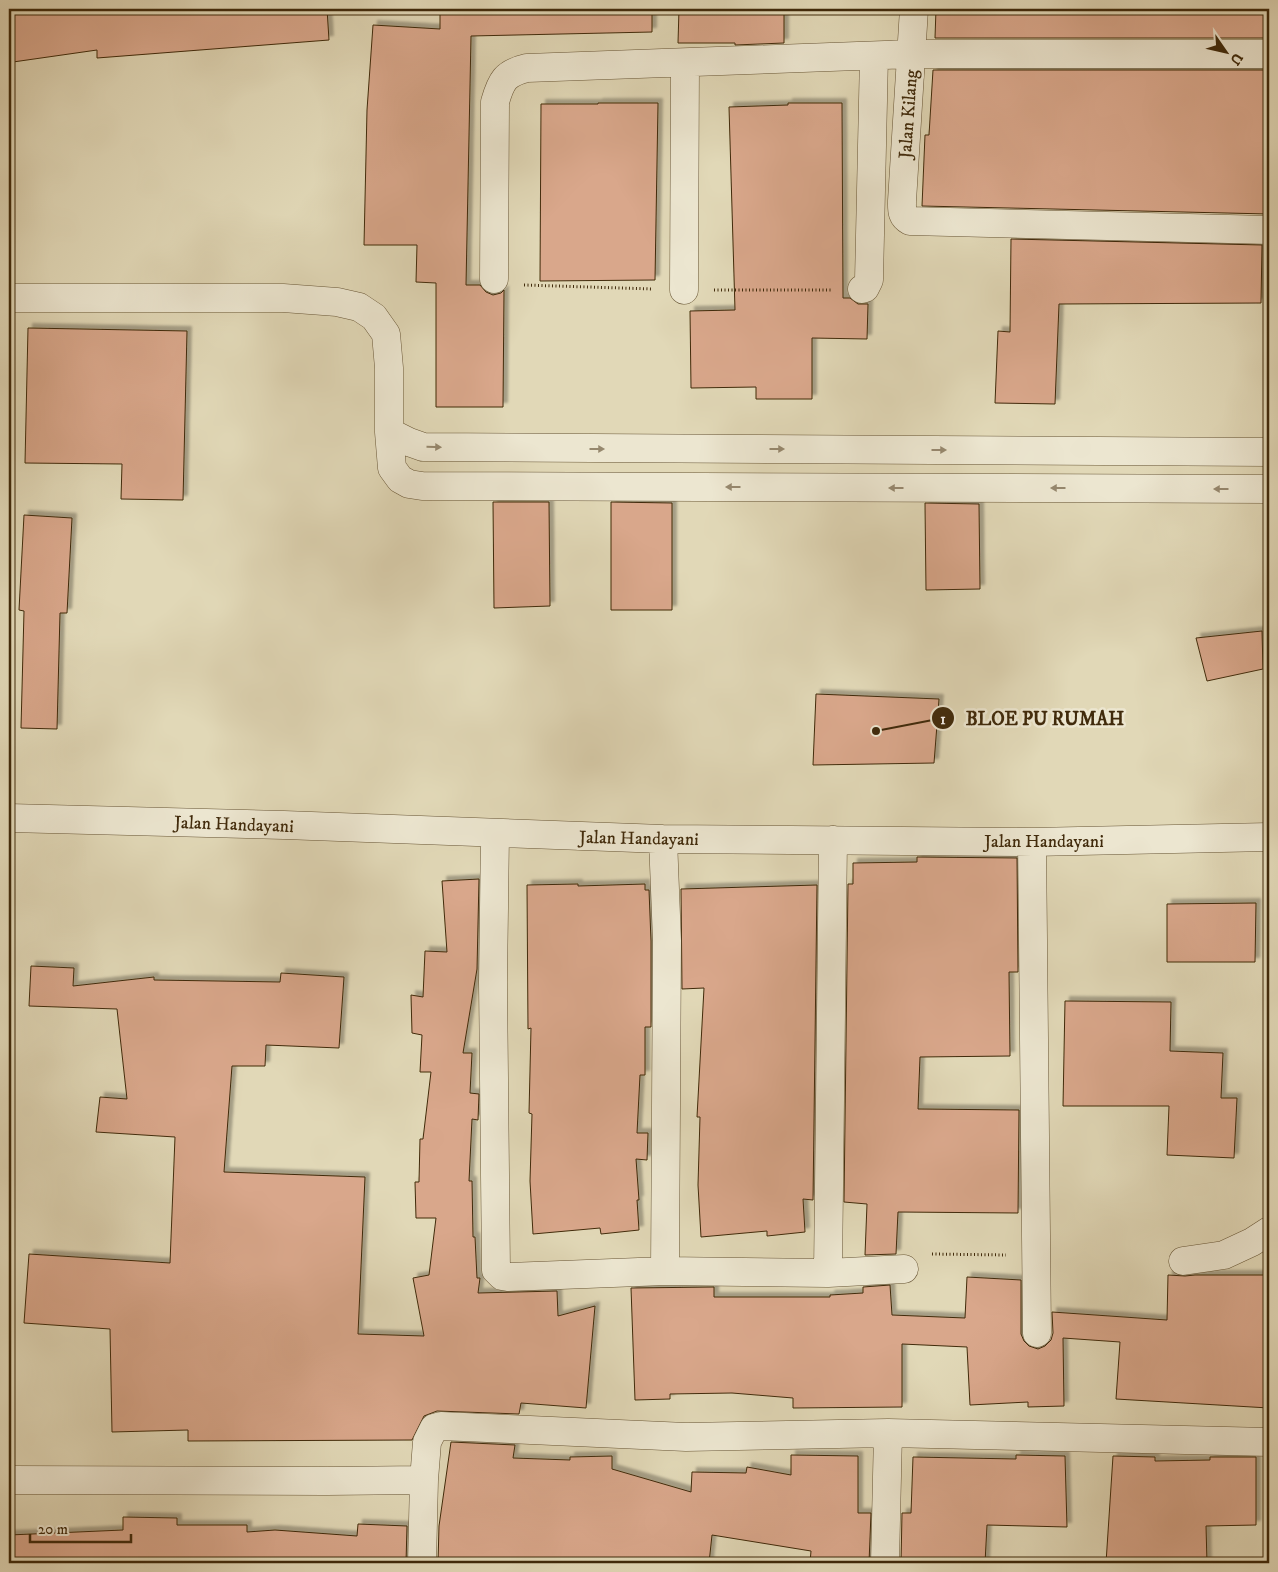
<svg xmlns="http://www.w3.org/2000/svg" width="1278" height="1572" font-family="'IM FELL DW Pica',serif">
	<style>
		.building { fill: #d9a78b; stroke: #402a0b; filter: url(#shadow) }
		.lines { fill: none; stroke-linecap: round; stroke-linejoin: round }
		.minor-casing { stroke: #685636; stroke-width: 29 }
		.path { stroke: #402a0b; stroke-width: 3; stroke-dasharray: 1 2.5; stroke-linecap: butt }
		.minor { stroke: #ece6d0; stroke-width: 28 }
		.oneway { fill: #96886e }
		.labels { text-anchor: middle; stroke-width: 5; stroke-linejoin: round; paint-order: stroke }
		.street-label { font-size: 18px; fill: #402a0b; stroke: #ece6d0 }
		.leader { fill: none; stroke: #402a0b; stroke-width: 2 }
		.callout-dot { fill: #402a0b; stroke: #ece6d0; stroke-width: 2 }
		.mark-label { font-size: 15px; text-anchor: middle; font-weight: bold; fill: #fff }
		.callout-label { font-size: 19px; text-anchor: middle; font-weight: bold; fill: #402a0b; stroke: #ece6d0; stroke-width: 5; stroke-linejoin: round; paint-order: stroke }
	</style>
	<defs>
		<filter id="shadow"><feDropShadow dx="4.5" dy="-4.5" stdDeviation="1" flood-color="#0004"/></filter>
	</defs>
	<rect width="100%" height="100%" fill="#e1d8b7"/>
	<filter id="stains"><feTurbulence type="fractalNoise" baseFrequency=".004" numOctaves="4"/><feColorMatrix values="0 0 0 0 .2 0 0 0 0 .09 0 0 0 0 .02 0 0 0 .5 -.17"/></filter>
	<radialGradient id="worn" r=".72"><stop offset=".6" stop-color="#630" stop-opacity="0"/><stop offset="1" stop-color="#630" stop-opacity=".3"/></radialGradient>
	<path class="building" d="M29,9h298l2,31 -232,18v-8l-84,12 -4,-26v-24z
		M440,9h212v23l-181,4 -5,249h14l6,7 7,3 8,-2 3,-3 -1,117h-67v-124l-20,-1 1,-37h-53l3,-135 6,-85 67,4z
		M679,9h105v34l-49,2v-2h-57z
		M936,9h333v29h-334z
		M933,70h336v144l-347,-8 3,-71h4z
		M598,103h60l-3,177 -115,1 1,-177h57z
		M788,103h54l1,195h7l8,6h10l-1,35 -55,-1v61h-56v-12l-65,1 -1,-77 45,-1 -6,-203 59,-2z
		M1011,239l251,6 -1,58 -202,1 -4,100 -60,-1 3,-72 12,1z
		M28,328l159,3 -4,169 -62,-1 1,-35 -97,-1z
		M493,502h56l1,104 -56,2z
		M611,502l61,1v107h-61z
		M925,503l54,1 1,85 -54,1z
		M24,515l48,3 -5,95h-7l-3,116 -36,-1 3,-117 -5,-1z
		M1262,631l1,38 -56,12 -11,-43z
		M816,694l123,5 -5,64 -121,2z
		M917,857l100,1 1,114h-9l1,84 -90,1 -2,52 101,1 -1,103 -120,-1 -2,42 -31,1 2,-51 -23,-2 4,-318h5v-21l64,-1z
		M479,879l-2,90 -14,84h9l-2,40 9,1 -1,26 -6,-1 -3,62h3l1,56h2l2,41h3l-2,15 79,-2 1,25 37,-10 -9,102 -65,-5 -2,11 -82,-3 -13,5 -12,24 -224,1v-11l-76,2 -2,-103 -86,-6 5,-69 141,9 5,-126 -79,-5 4,-35 27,2 -10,-90 -88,-3 2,-40 43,2 -1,18 81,-9v3l126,2 1,-9 63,4 -5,71 -73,-3 -1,21h-33l-8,106 141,5 -7,157 66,2 -11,-58 16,-3 7,-57h-20l-1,-36h4l1,-43h3l8,-67h-11l2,-37 -10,-2 -1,-38 12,2 2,-46 22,1 -5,-71z
		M578,884v2l67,-2v6h4l2,51v86h-6v48h-5l-3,58h11l-1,27 -11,-1 3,41h-2l2,30 -38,4 -1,-6 -67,6 -3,-53 2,-67 -3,-1 2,-85 -3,1 -1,-144z
		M817,885l-4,315 -10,-1 2,33 -38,4v-5l-66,6 -3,-52 2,-68h-3l7,-129 -22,1 -1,-100z
		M1256,903l-1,59h-88v-58z
		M1065,1001l106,1 -1,49 53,2 -2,45h16l-3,60 -67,-3 2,-49h-106z
		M1168,1275l17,1 10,-1h74v133l-153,-9 4,-57 -57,-4 1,68 -36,1v-5l-58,3 -3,-58 -65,-3v63l-109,1v-10l-61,-5 -62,1v5l-35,1 -4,-112 83,-1v10h116v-2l33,-2v-6l27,-2 2,30 73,3 2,-41 54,3v54l3,7 5,5 9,3 7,-3 6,-6 2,-7 -1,-21 115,8z
		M451,1442l64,3 -2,13 57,2v-3l42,-1v13l79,23 1,-20 54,1 1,-6 44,8v-20l67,1v57h13l-2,50h-59l1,-12 -99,-16 -3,28 -37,-3v3h-58l-17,-3 -67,3h-92l1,-37z
		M1016,1455l49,1 2,71 -80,-2 -2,38h-84l1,-50h9l2,-56 103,2z
		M1113,1456l42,1v4l55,-1v-3h46v68l-50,1 1,37h-101z
		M123,1517l54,1v7h70v7l28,-2 82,6 1,-12 49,2 -1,37 -78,-3 -1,2 -39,-3v4h-279v-28l114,-5z"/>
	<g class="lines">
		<g class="minor-casing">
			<path id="minor" d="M914,9l-12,192c0,9 -1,15 8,20l359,9
				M494,279l1,-177c6,-21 10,-29 32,-34l385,-14h357
				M862,289l3,-1 4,-8 5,-224
				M684,290l1,-227
				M9,298h274l54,4 22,5 15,10 12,17 3,34v64l3,36 8,11 9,5 13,2 847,3
				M389,432l20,10 14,5 846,5
				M9,818l275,7 379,14 369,3 237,-5
				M495,834l-2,148 3,288 6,6 6,1 157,-6 2,-330 -4,-102
				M1032,842l5,491
				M1183,1261l41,-6 28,-13 17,-11
				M665,1271l163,2 5,-433
				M828,1273l76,-4
				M888,1433l381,9
				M9,1480l318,1 97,-1
				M422,1563l2,-83 3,-38 7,-14 7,-2 245,11 202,-4 -3,130"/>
		</g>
		<path class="path" d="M524,285l129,4
			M714,290h119
			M932,1254l74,1"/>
		<use href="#minor" class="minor"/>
	</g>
	<defs><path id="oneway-solid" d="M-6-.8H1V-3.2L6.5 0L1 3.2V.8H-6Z" transform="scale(1.25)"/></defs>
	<g class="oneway">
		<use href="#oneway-solid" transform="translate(434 447) rotate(1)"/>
		<use href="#oneway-solid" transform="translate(597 449)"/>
		<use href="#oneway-solid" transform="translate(777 449)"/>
		<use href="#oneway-solid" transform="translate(939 450)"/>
		<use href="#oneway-solid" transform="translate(733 487) rotate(-180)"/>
		<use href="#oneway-solid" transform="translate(896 488) rotate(-180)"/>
		<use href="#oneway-solid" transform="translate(1058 488) rotate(-180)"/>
		<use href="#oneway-solid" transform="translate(1221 489) rotate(-180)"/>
	</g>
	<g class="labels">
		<g class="street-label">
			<text transform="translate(908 114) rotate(-86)" y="6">Jalan Kilang</text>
			<text transform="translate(234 824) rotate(2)" y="6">Jalan Handayani</text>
			<text transform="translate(639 838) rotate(1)" y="6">Jalan Handayani</text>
			<text x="1044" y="847">Jalan Handayani</text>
		</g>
	</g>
	<path class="leader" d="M876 731L943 718"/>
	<g class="callout-dot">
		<circle cx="876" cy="731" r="5"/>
		<circle cx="943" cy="718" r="12"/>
	</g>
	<g class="mark-label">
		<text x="943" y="724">1</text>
	</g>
	<g class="callout-label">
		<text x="1045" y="725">BLOE PU RUMAH</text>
	</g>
	<rect width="1278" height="1572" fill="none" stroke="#e1d8b7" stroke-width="30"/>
	<rect x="10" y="10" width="1258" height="1552" fill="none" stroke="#402a0b" stroke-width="2.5"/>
	<rect x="15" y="15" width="1248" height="1542" fill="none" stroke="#402a0b"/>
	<g transform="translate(1226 52) rotate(124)" stroke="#ece6d0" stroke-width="4" paint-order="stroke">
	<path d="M0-4L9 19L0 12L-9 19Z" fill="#402a0b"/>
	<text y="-8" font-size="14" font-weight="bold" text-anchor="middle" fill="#402a0b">U</text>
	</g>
	<path d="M30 1534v8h101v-8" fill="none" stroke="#402a0b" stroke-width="2.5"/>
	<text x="38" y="1534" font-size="15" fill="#402a0b" stroke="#ece6d0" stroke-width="4" paint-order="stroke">20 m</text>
	<rect width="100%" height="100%" filter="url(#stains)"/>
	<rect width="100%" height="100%" fill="url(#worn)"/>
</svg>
